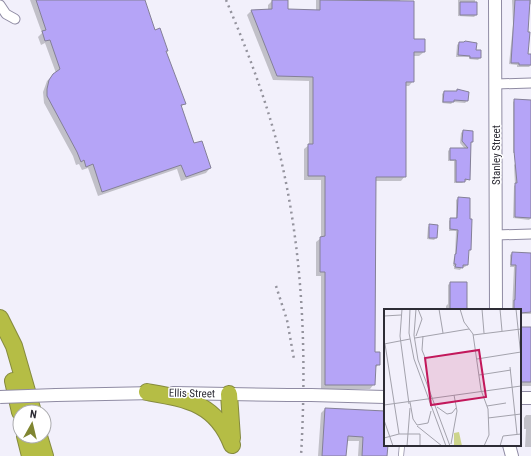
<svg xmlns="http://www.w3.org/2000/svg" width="531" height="456" font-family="'Roboto Condensed',sans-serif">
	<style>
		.shadow { fill: #0003 }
		.building { fill: #b5a4f7; stroke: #848097 }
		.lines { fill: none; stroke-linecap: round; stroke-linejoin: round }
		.lane-casing { stroke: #8f8ba3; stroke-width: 6 }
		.street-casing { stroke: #8f8ba3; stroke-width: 11 }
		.secondary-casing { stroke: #8f8ba3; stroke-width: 14 }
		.highway-casing { stroke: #858a3f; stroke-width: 18 }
		.lane { stroke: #fff; stroke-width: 4.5 }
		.street { stroke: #fff; stroke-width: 9 }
		.secondary { stroke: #fff; stroke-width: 12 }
		.highway { stroke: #b5bd45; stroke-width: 16 }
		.rail { stroke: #94939d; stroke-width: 2.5; stroke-dasharray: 2 4; stroke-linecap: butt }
		.secondary-bridge-casing { stroke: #8f8ba3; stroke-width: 14; stroke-linecap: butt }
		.secondary-bridge { stroke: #fff; stroke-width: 12 }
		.labels { text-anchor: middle; stroke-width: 3; stroke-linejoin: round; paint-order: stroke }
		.street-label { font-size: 11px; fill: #2d2c35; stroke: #fff }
		.inset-road { fill: none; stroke: #a3a2ac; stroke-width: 1 }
		.view { fill: #c2185b; fill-opacity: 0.15; stroke: #c2185b; stroke-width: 2 }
		.inset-edge { fill: none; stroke: #2d2c35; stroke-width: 2 }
	</style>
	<rect width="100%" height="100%" fill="#f2f0fb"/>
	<path class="shadow" d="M30,0h114l10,31 12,20 -1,1 20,51 -4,4 12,38 17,23 -4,5 -25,8 -4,-12 -79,27 -10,-28 -6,2 -3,-6 -3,1 -3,-9 -29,-53 -1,-11 4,-11 9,-8 -11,-30 -4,2 -3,-8 4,-4z
		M273,0l14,10 29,1v-11h84l13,40 11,12 -5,4h-6v25l-4,5h-4v90l-4,5h-26l-1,172 5,11 -5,5v15l-4,5h-49v-113h-5v-34l5,-4v-58h-17v-31l5,-4v-64l-36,-1 -26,-65 4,-4h17v-6z
		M458,0h17l1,15 -2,2 -16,-1z
		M512,0h19v4l-2,1 -2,28v22h4v10l-2,2h-12v-2l-8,-1 4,-39z
		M471,42l9,16 -2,2 -9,-1v-2h-13l1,-12 2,-2z
		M457,90l10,11 -2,2 -12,-1 -2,2 -9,-1v-9l2,-2h11z
		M515,100l16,1v52h-18v-51z
		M463,131l9,1v10l-2,2 -1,35 -7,4h-8v-22h-6v-10l2,-2h15l-5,-6 1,-10z
		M516,163l15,2v53l-2,2 -16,-2 1,-32 1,-1 -1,-20z
		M458,198l12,51 -2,2 -1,14 -2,2h-3l-2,3 -6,-1v-3h-1l1,-9 1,-1 1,-25h-7v-10l2,-2h5v-19z
		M430,225l6,13 -2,2 -7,-1 1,-12z
		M512,253l19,24v37h-11v-4h-8l2,-43h-4v-12z
		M450,283l16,27h-20v-4l2,-2v-19z
		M520,328h11v58h-11z
		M325,409l60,3 1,44h-28l1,-15h-13l-1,15h-27l3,-43z
		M526,415h5v32h-6l1,-18h-2v-11z"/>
	<path class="building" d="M36,0h109l10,30 5,-2 8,23h-2l20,53 -5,1 13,38 8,-2 9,27 -25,9 -5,-12 -79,27 -9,-28 -7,3 -2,-7 -3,2 -4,-10 -30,-56v-7l2,-9 4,-6 7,-5 -10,-29 -5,1 -3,-10 4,-1z
		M272,0h16v9l32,1v-10l94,1v38h11v13h-11v30h-8v95h-30l-1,175h5v13h-4l-1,20h-50v-113h-5v-35l5,-1v-60h-17v-32h5v-67l-36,-1 -26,-66 21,-1z
		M515,0h15l-2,32h2l-2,22h3v11h-12v-2h-8z
		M460,2h17v13h-17z
		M465,41l12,2 -1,7h5v8h-11v-2l-12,-1 1,-13h5z
		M457,89l12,3 -1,9 -14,-1v2h-11l1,-11h13z
		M514,99l17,1v118l-16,-1v-34h2l-3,-32z
		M463,130l10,1v11h-2l-1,38 -5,-1v3h-9v-22h-6v-12h18l-6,-7z
		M458,197l12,1v21h2l-1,31h-2l-1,15h-5v3l-8,-1 1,-3h-2l1,-10h1l2,-24 -8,-1v-11h7z
		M429,224l9,1 -1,13h-8z
		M512,252l19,1v59l-11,1v-3h-6v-10h1l1,-35h-5z
		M450,282h17v28h-17z
		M520,327h11v55h-11z
		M325,408l60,3v34h3l-1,11h-25l1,-19 -15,-1 -2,20h-24z"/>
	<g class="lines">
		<g class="lane-casing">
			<path id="lane" d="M401,456l1,-11"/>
		</g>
		<g class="street-casing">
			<path id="street" d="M0,5l6,9 9,5
				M496,84l35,-1
				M496,235l35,-1"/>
		</g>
		<g class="secondary-casing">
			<path id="secondary" d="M495,0l1,310
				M173,393l115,2
				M56,395l99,-2
				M311,395l74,2
				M520,398h11
				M509,445l3,11"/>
		</g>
		<g class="highway-casing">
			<path id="highway" d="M0,318l14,28 19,66
				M13,381l7,31
				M147,392c40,7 69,11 85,53
				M229,394l3,44
				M25,436l5,20
				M39,436l6,20"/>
		</g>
		<use href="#lane" class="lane"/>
		<use href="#street" class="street"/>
		<use href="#secondary" class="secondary"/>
		<use href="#highway" class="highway"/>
		<path class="rail" d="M226,0c20,47 38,94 51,143 26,102 30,208 24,313
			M276,286l11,34 7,39"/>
		<g class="secondary-bridge-casing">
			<path id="secondary-bridge" d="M288,395h23
				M0,397l56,-2"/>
		</g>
		<use href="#secondary-bridge" class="secondary-bridge"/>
	</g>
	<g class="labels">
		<g class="street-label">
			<text transform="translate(496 155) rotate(-90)" y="4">Stanley Street</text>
			<text transform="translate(192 393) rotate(1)" y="4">Ellis Street</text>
		</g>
	</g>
	<g transform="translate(384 309)">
		<rect width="137" height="137" fill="#f2f0fb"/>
		<path d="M75,123l3,14h-8v-13z" fill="#cdd48b"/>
		<path class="inset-road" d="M18,0l-2,27 9,68M26,0l-1,24 5,26 32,87M32,0l-2,26 4,25 32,86M55,0l4,24M76,0l4,13 9,12 8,56 7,19 1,26 -5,11M98,0l2,24M116,0l2,22M132,0l5,48M0,7l17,-1M89,26l48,-6M32,27l6,-17 -4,-10M39,27l-1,14 4,10M31,29l54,-9M0,35l26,-5M1,35l14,90M93,50l44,-7M126,58l7,67M95,66l32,-5M26,93l3,17 4,6 11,-2 3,-12M0,96l137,-19M103,97l19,-3M53,98l10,7 5,-1 4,-5M104,109l33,-4M0,111l9,26M33,117l25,20M0,129l15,-4h21v12M67,135l6,-33 -3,-16M23,137l3,-38M116,137l3,-10 18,-2"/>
		<path class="view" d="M95,41l7,47 -55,8 -6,-47z"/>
		<rect width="137" height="137" class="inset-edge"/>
	</g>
	<g transform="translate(32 424) rotate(8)"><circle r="19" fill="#ffffff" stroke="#ababae"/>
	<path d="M0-3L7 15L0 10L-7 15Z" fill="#808631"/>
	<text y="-6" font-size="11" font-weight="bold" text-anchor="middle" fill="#2d2c35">N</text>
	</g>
</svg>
